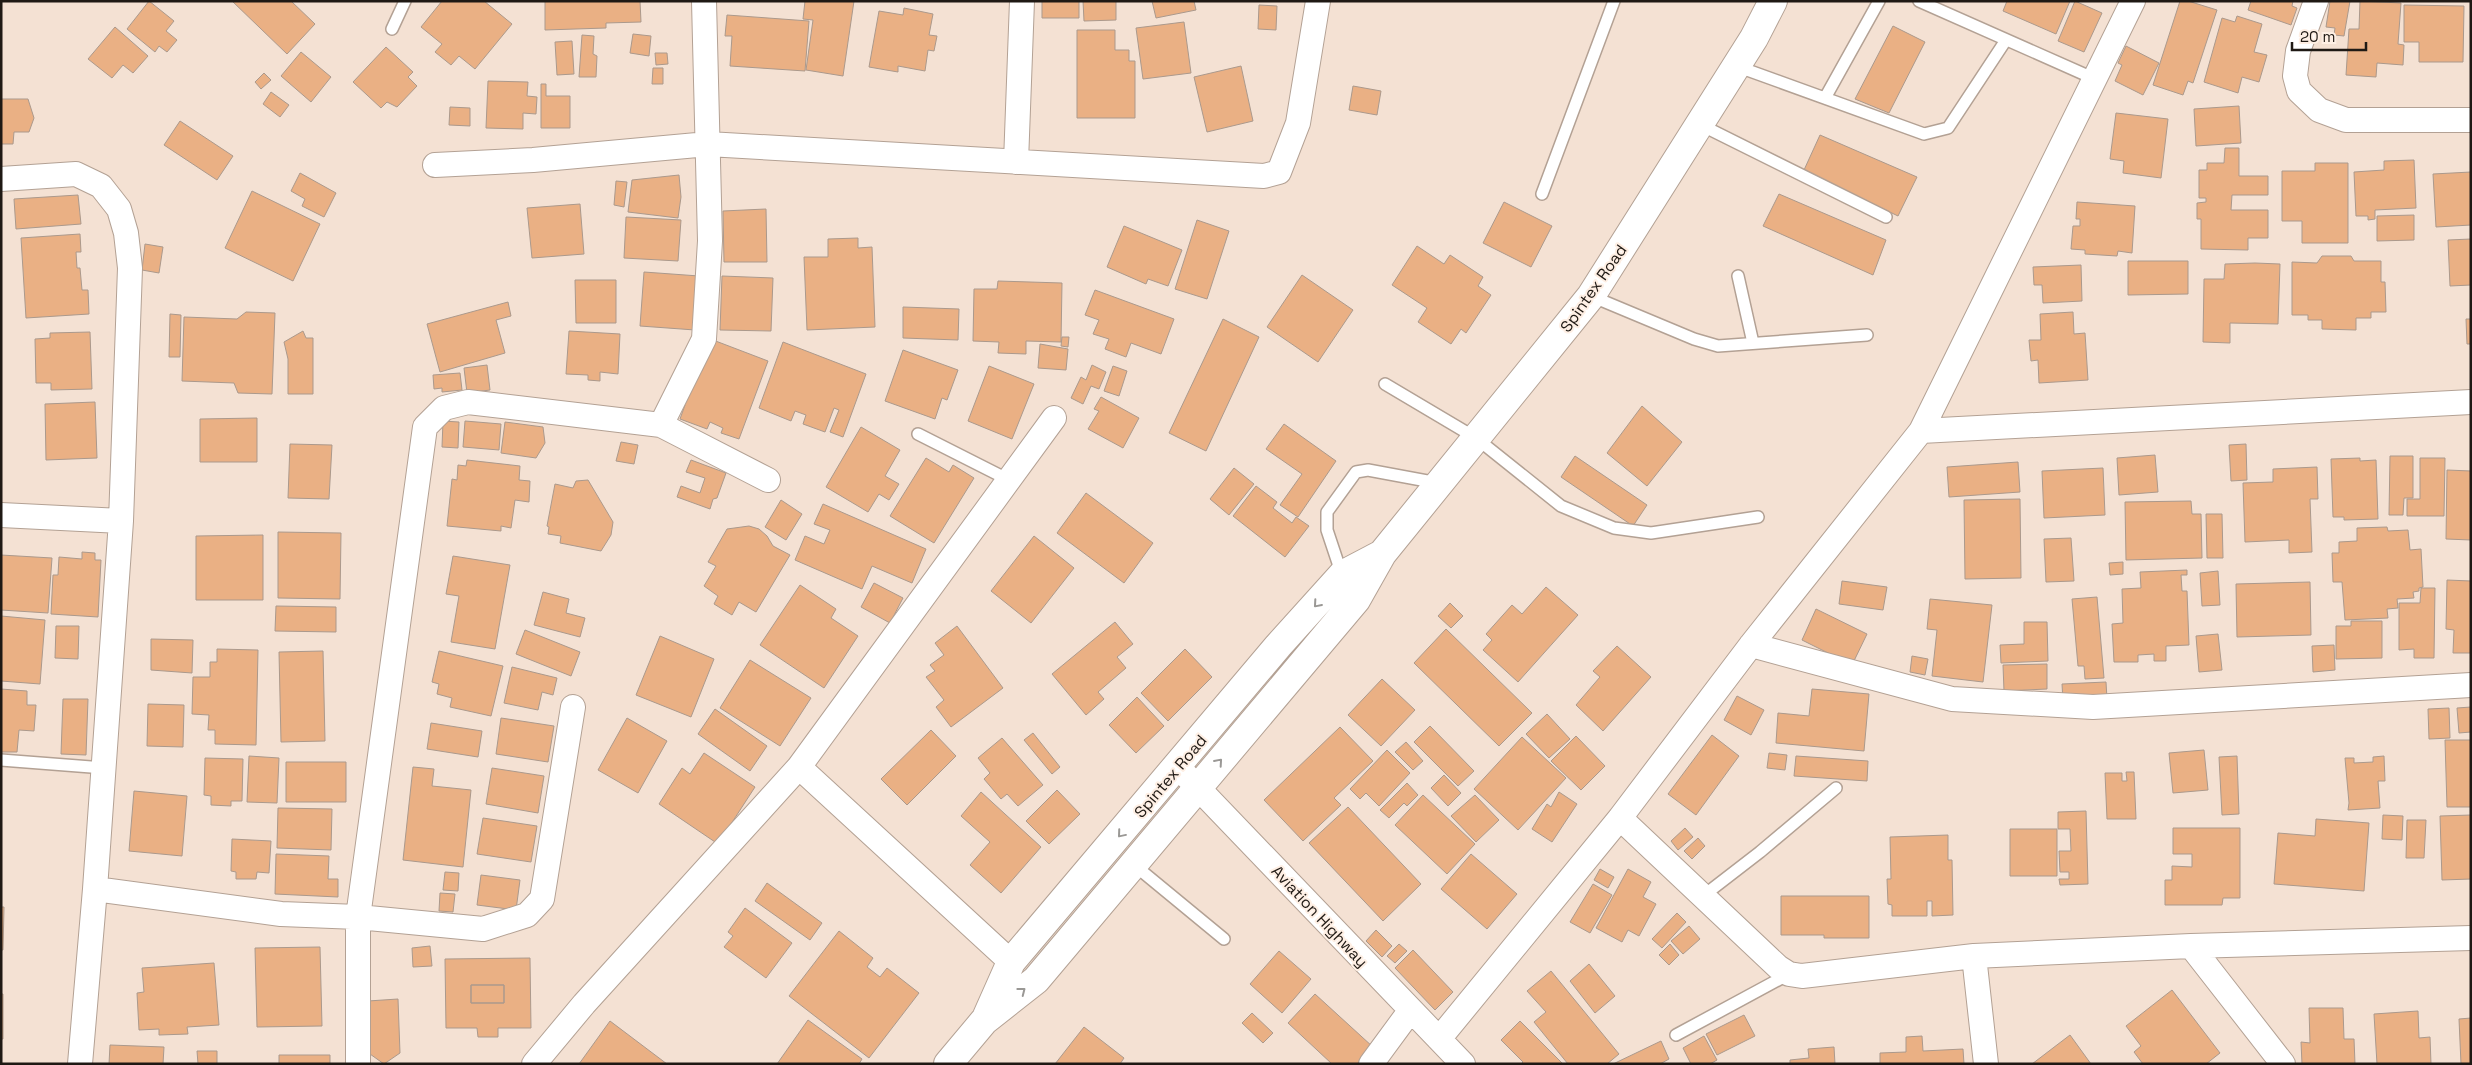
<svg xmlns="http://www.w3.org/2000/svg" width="2472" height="1065" font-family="'Space Grotesk',sans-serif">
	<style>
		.building { fill: #eab084; stroke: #ab998c; fill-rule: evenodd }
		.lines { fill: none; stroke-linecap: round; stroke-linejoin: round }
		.lane-casing { stroke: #b3a194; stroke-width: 14 }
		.street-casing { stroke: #b3a194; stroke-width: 26 }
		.secondary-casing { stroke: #b3a194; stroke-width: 30 }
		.lane { stroke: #fff; stroke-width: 11 }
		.street { stroke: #fff; stroke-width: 24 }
		.secondary { stroke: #fff; stroke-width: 28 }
		.oneway { stroke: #9a9895 }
		.labels { text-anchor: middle; stroke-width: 4; stroke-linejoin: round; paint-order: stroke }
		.street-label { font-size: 16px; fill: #1f1914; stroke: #feefe4 }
	</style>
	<rect width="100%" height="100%" fill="#f4e1d3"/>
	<path class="building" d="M149,1l25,20 -8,10 11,9 -10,12 -8,-6 -4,6 -28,-23z
		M232,1h59l24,23 -28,30z
		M442,1h42l28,23 -37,45 -16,-13 -8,9 -16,-13 7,-8 -21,-17z
		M545,1h95l1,21 -35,1v5l-61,2z
		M805,1h49l-11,75 -37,-6 7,-50 -10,-1z
		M1042,1h37v17h-37z
		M1083,1h33v19l-32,1z
		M1152,1h42l2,9 -40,8z
		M2007,1h63l-14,33 -53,-23z
		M2075,1l27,12 -18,39 -26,-11z
		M2180,1h8l29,9 -24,73 -5,-2 -5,14 -30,-10z
		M2251,1h42l-1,5 5,2 -6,17 -43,-15z
		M2330,1h20l-6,35 -10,-1 1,-7 -9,-1z
		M2360,1l41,2 -3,41 6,1 -1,20 -26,-2 -1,14 -30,-2 3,-46h10z
		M1259,5l18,1 -1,24 -18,-1z
		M2404,5l60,1 -1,56h-44v-20h-15z
		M904,8l29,6 -4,21 8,1 -3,15 -6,-1 -3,21 -27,-5v6l-29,-5 10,-56 24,4z
		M727,15l82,6 -4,50 -75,-5 2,-30h-7z
		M2237,16l25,8 -8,28 13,3 -8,27 -17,-5 -4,16 -34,-11 18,-64 13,4z
		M1184,22l7,51 -48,6 -7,-51z
		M1893,26l32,16 -36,71 -34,-14z
		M115,27l33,29 -15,17 -10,-8 -11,13 -24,-19z
		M1077,30h38v20h14v11h6v57h-58z
		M633,34l18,2 -2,20 -19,-3z
		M582,35l12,1 -1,18 4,2 -1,21h-17z
		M572,41l2,33 -17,1 -2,-33z
		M2126,46l33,17 -16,32 -28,-14 7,-16 -4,-2z
		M386,47l27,25 -5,5 9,9 -20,21 -10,-5 -6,6 -28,-26z
		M301,52l30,25 -20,25 -30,-26z
		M655,53h12l1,11 -12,1z
		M1241,66l12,55 -46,11 -13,-55z
		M653,68h10v16h-11z
		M264,73l7,7 -10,9 -6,-7z
		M488,81l40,1 -1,14 10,1 -1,17 -13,-1v16l-37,-1z
		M541,84h5v12h24v32h-29z
		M1353,86l28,5 -4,24 -28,-5z
		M271,92l18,13 -9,12 -17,-13z
		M1,99h27l6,19 -5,14h-15l-1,12h-12z
		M2239,106l2,37 -45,3 -2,-37z
		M450,107l20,1v18l-21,-1z
		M2116,113l52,6 -7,59 -38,-5 1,-12 -14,-2z
		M180,121l53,35 -16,24 -53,-35z
		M1820,135l97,42 -19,39 -94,-46z
		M2225,148h14v28h29v19h-36l-1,15h37v28h-20v12l-47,-1v-30h-4v-16l9,-1v-4h-7v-28h8v-7h17z
		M2414,160l2,48 -41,2v9l-7,1v-4h-12l-2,-44 30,-2v-9z
		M2315,163h33v80h-46v-22h-20v-50h33z
		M2471,172v53l-35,2 -3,-53z
		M300,173l36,20 -12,24 -22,-11 3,-7 -14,-8z
		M679,175l2,22 -3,21 -50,-6 4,-32z
		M616,181l11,1 -3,25 -10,-2z
		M252,191l68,33 -27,57 -68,-33z
		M1779,194l107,46 -13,35 -110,-49z
		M78,195l3,29 -65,5 -2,-30z
		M1504,202l48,24 -21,41 -48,-24z
		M2077,202l58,4 -3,47 -14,-2 -1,5 -32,-2v-4l-14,-1 2,-23h7v-7h-4z
		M580,204l4,50 -52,4 -5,-50z
		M766,209l1,53h-43l-1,-51z
		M2414,215v25l-37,1v-25z
		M626,217l55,3 -3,41 -54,-3z
		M1197,220l32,11 -22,68 -32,-10z
		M1124,226l58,24 -14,36 -20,-7 -2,5 -39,-17z
		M80,234l1,18h-5l1,16h3l2,22h6l1,24 -63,4 -5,-80z
		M858,238v10l14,-1 3,80 -68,3 -3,-73h24v-18z
		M2471,239v46l-21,1 -2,-46z
		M145,244l18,3 -4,26 -17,-3z
		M1417,246l27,18 6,-9 33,22 -5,9 13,9 -25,38 -5,-4 -10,15 -33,-22 9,-14 -35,-23z
		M2322,256h29l3,5h27v21h4l1,30h-15v6h-15v12l-34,-1v-9h-14v-5h-16v-53l25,1z
		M2128,261h60v33l-60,1z
		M2255,263l25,1 -2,60 -48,-1v20l-27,-1 1,-63h20l1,-15z
		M2081,265l1,36 -39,2 -1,-18h-8l-1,-18z
		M644,272l55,4 -4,54 -55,-4z
		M1302,275l51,35 -35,52 -51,-35z
		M722,276l51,2 -2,53 -51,-1z
		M575,280h41v43h-40z
		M998,281l64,2 -1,59 -35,-1v13l-28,-1 1,-11 -26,-1 1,-52h23z
		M1095,290l79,29 -13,35 -30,-11 -5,14 -21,-8 4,-10 -16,-5 6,-14 -14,-5z
		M508,302l3,14 -15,4 9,33 -65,19 -13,-48z
		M903,307l56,2 -1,31 -55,-2z
		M246,312l29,1 -3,81 -34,-1 -4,-10 -52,-2 2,-64 53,2z
		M2073,312l1,22 11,-1 3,47 -49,3 -1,-23 -7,1 -2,-21h12l-1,-26z
		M170,314l11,1 -1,42h-11z
		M1223,319l36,18 -53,114 -37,-18z
		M2466,319h5v25h-4z
		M303,331l3,7h7v56h-25v-35l-4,-17z
		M569,331l51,3 -2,40 -18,-2v9l-12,-1v-5l-22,-1z
		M90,332l2,57 -41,1v-7h-15l-1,-44 15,-1v-5z
		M1062,337h7l-1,10 -7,-1z
		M713,340l55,21 -29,78 -18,-6 2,-5 -13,-6 -3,7 -27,-10 5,-14 -5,-2 12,-35 10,3z
		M783,342l83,32 -23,63 -13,-5 9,-22 -5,-2 -9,24 -22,-8 3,-9 -11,-4 -4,10 -32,-13z
		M1040,344l28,5 -2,21 -28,-2z
		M903,350l55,20 -11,30 -5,-2 -7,21 -50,-18z
		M487,365l3,25 -23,3 -3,-25z
		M1092,365l14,7 -7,17 -8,-3 -8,18 -12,-6 10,-21 5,3z
		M989,366l45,18 -22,55 -44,-18z
		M1113,366l14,5 -8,25 -15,-5z
		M460,373l2,17 -20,2v-4l-8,1 -1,-14z
		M1101,397l38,21 -16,30 -35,-19 11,-18 -5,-2z
		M95,402l2,56 -51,2 -1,-56z
		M1642,406l40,36 -35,44 -40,-33z
		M257,418v44h-57v-43z
		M443,421l16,1 -1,26 -16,-1z
		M465,421l36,3 -2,26 -36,-3z
		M505,422l38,5 2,16 -9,15 -35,-5z
		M1284,424l52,37 -38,56 -18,-12 22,-31 -36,-25z
		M861,427l39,23 -15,26 14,8 -10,16 -10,-6 -11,18 -42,-25z
		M621,442l17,3 -4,19 -18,-3z
		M290,444l42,1 -3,54 -41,-1z
		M2246,444l1,36 -16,1 -2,-36z
		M2155,455l3,37 -39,3 -2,-37z
		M1575,456l72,49 -14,21 -72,-49z
		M2390,456h23v42h-9l-1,17h-14z
		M926,458l23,14 4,-7 21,13 -40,65 -44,-27z
		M2360,458v3l16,-1 2,59 -34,1v-3h-11l-2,-58z
		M2420,458h25l-1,58h-37v-17h13z
		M467,460l53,6 -1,14 11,1 -1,21 -14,-2 -4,28 -10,-2v5l-54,-5 5,-47 5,1 1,-15 8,1z
		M691,460l35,13 -9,25 -4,1 -3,10 -33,-12 4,-11 19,7 5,-15 -19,-6z
		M2018,462l2,30 -71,5 -2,-30z
		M2317,467l1,32h-8l2,53 -23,1v-13l-44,2 -2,-59 30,-1v-13z
		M1234,468l20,16 -25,31 -19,-16z
		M2103,468l2,47 -61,3 -2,-47z
		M2447,470l24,1v69l-25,-1z
		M588,480l25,42 -2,13 -10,16 -41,-8 1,-7 -13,-2 1,-7 -2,-1 8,-42 18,4 3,-7z
		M1256,486l21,16 -4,6 19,15 4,-6 13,9 -24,31 -52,-41z
		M1086,493l67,50 -29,40 -67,-50z
		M2020,499l1,79 -56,1 -1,-79z
		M781,500l21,14 -16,26 -21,-13z
		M2191,501l1,13h9l1,44 -76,2 -1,-58z
		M823,504l103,45 -14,34 -40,-17 -10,23 -67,-29 10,-24 19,8 6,-14 -16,-6z
		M2206,514h16l1,44h-16z
		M749,526l10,3 8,7 6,10 17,9 -34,57 -17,-10 -7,13 -18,-11 4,-8 -14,-10 12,-20 -8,-4 19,-33z
		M2387,527l1,4 20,-1 2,20 11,-1 2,38 -4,1v3l-6,1 1,6 -17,1 1,9 -11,1 1,9 -43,2 -3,-38h-9l-1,-29h7v-11l18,-1v-13z
		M278,532l63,1 -1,66 -62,-1z
		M263,535v65h-67v-64z
		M1034,536l40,32 -43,55 -40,-32z
		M2071,538l3,43 -28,1 -2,-43z
		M82,552l13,1v7h6l-3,57 -47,-3 2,-39h5l1,-18 23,2z
		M1,555l51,3 -4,55 -47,-3z
		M453,556l57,9 -15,84 -44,-7 8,-46 -13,-2z
		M2123,562v12l-13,1 -1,-12z
		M2187,570v5h-6l1,16h5l2,54 -23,1v15h-12v-7l-16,1v7h-24l-2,-38 11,-1 -1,-34 19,-1 -1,-16z
		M2218,571l2,34 -18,1 -2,-33z
		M2447,580l24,1v72h-18l1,-23 -8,-1z
		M1842,581l45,6 -4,23 -44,-6z
		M2310,582l1,53 -74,2 -1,-53z
		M874,583l29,15 -13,25 -29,-16z
		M800,585l36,24 -5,9 27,18 -34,52 -64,-43z
		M1546,587l32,28 -60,67 -35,-32 9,-10 -6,-6 26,-29 10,9z
		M2421,588h14l-1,70h-20v-9l-15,1v-47h21z
		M543,592l26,7 -3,14 19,5 -5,19 -46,-12z
		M2097,597l7,81 -19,1 -1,-13h-6l-6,-67z
		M1930,599l62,6 -9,77 -51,-6 5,-46 -10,-1z
		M1450,603l13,13 -12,12 -13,-12z
		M276,606l60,1v25l-61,-1z
		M1816,609l51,25 -15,31 -50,-25z
		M1,616l44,4 -5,64 -39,-3z
		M2351,621h31v37l-46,1v-33h15z
		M1115,622l18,22 -16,13 9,11 -28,24 6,7 -18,16 -34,-41z
		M2024,622h23l1,39 -47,2 -1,-18 24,-1z
		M56,626h23l-1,33 -23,-1z
		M957,626l46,62 -52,39 -15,-20 8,-7 -18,-23 9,-6 -5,-6 14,-10 -9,-12z
		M1446,629l86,84 -33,33 -85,-83z
		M525,630l55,22 -9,24 -55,-22z
		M2218,634l4,36 -23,2 -3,-36z
		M660,636l54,23 -23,58 -55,-22z
		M151,639l42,1 -1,33 -41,-3z
		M2334,645l1,25 -22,2 -1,-26z
		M1617,646l34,31 -48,54 -27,-26 24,-28 -7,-6z
		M217,649l41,1 -2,95 -41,-1v-14h-7l1,-15 -17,-1 1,-37h17v-15h7z
		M1185,649l27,28 -44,44 -27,-28z
		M323,651l2,90 -44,1 -2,-90z
		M439,651l64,15 -12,50 -41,-9 2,-9 -15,-4 2,-10 -7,-2z
		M1912,656l16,3 -3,16 -15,-3z
		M750,660l61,38 -31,48 -60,-38z
		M2047,664v25l-43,2 -1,-26z
		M512,667l45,11 -4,17 -11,-3 -4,18 -34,-7z
		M1382,679l33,31 -34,36 -33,-31z
		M2106,682l1,17 -44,2 -1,-17z
		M1,689l26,2v14h9l-2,26 -15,-1 -2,22h-16z
		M1812,689l57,5 -5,57 -88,-8 2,-30 31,3z
		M1737,696l27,14 -13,25 -27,-15z
		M1137,697l27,29 -28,27 -27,-28z
		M63,699h25l-2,56 -25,-1z
		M148,704l36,1 -1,42 -36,-1z
		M2471,707v25l-12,1 -2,-25z
		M2449,708l1,30 -21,1 -1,-30z
		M715,709l52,37 -17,25 -52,-37z
		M1547,714l23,25 -21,19 -23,-24z
		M501,718l53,8 -6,36 -52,-8z
		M627,718l40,23 -29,52 -40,-23z
		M431,723l51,8 -4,26 -51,-8z
		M1430,726l44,45 -16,15 -44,-44z
		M1340,727l33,34 -39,37 7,7 -38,36 -39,-41z
		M931,730l25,26 -49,49 -26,-26z
		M1033,733l27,34 -8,7 -28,-34z
		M1712,735l27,21 -43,59 -28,-21z
		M1576,736l29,30 -24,24 -30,-29z
		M1522,737l44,41 -48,52 -44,-41z
		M1002,738l41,47 -25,21 -11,-12 -6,5 -17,-20 6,-6 -12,-15z
		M2445,740h26v67h-24z
		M1406,742l17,19 -10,9 -18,-18z
		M1387,750l23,23 -31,33 -13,-13 -6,6 -10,-10z
		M2204,750l4,40 -35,3 -4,-40z
		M704,753l51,34 -37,57 -59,-40 23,-36 8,6z
		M1769,753l18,2 -2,15 -18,-2z
		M249,756l30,2 -2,45 -30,-1z
		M1796,756l72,5 -1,20 -73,-5z
		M2237,756l2,58 -17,1 -3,-58z
		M2384,756l1,25h-7l2,27 -32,2 1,-7 -4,-45h9v5l19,-1v-5z
		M205,758l38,1 -1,42h-11v5l-20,-1v-9l-7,-1z
		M286,762h60v40h-60z
		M413,767l21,2 -2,17 39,4 -8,77 -60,-7z
		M492,768l52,8 -6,37 -52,-9z
		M2126,772h8l2,47h-29l-2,-46h17v8h5z
		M1444,775l17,18 -13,13 -17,-18z
		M1407,783l11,12 -11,11 -3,-3 -15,15 -9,-8z
		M1057,790l23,24 -31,30 -23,-23z
		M134,791l53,5 -5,60 -53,-5z
		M981,792l60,55 -40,46 -31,-28 20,-23 -29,-26z
		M1559,792l18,12 -25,38 -20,-13 15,-25 4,3z
		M1423,795l52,49 -28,30 -52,-49z
		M1475,795l24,25 -23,22 -25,-26z
		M1348,807l73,77 -38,37 -74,-78z
		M278,808l54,1 -1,41 -54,-2z
		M2086,811l2,73 -28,1 -1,-6h10v-7h-9l-1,-21h12l-1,-22h-12v-17z
		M2383,815l20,1 -1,24 -20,-1z
		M2471,815v64l-29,1 -2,-64z
		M483,818l54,8 -6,36 -54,-8z
		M2316,819l53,4 -5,68 -90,-7 4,-51 37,3z
		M2407,820h19l-2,38h-18z
		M1685,828l8,9 -15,13 -7,-9z
		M2173,828h67v70h-17l-1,7h-57v-25h7v-14l20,1v-13h-19z
		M2010,829h47v47h-47z
		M1948,835v25h4l1,55 -21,1v-15h-5v15h-35v-11l-4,-1 -1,-25h4l-1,-42z
		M1698,838l7,8 -13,13 -8,-8z
		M232,839l39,2 -2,32 -12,-1 -1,7h-20v-7l-5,-1z
		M276,854l53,2 -1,23h10v18l-63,-3z
		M1471,854l46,40 -30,35 -46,-40z
		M1600,869l14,8 -6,11 -14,-8z
		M1628,869l23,13 -8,15 13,7 -17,32 -11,-6 -6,12 -26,-14z
		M445,872l14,1 -1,18 -15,-1z
		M481,875l39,5 -4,30 -39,-5z
		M767,883l55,40 -12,17 -55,-39z
		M1593,884l19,11 -22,38 -20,-11z
		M440,893l15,1 -2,18 -14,-1z
		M1781,896h88v42h-45v-3h-43z
		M1,907h3l-1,43h-2z
		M745,908l47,35 -26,35 -42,-31 9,-11 -5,-4z
		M1677,913l9,9 -24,26 -10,-9z
		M1689,926l11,13 -17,15 -12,-13z
		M1376,930l16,16 -10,11 -16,-16z
		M839,931l34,27 -6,9 13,10 7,-9 32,25 -50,65 -80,-62z
		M1399,944l8,7 -12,12 -8,-7z
		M1670,944l9,11 -10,10 -10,-10z
		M430,946l2,20 -19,1 -1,-19z
		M320,947l2,79 -65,1 -2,-79z
		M1413,950l40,42 -18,18 -40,-42z
		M1279,951l32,28 -29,34 -32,-29z
		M530,958l1,70h-33v9h-20l-1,-9h-31l-1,-69zM471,985h33v18h-33z
		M214,963l5,62 -32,2 1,7 -29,1v-6l-20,1 -2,-37 7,-1 -2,-24z
		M1589,964l26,32 -20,17 -25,-32z
		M1551,971l68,83 -12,10h-39l-34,-42 12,-10 -19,-21z
		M471,985h33v18h-33z
		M2172,990l48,63 -14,11h-63l-9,-12 7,-6 -15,-20z
		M1,994h2v45h-2z
		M1315,994l58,53 -16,17h-25l-44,-41z
		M398,999l2,54 -16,11 -14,-10 -2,-53z
		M2309,1008h34l1,31h10l1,25h-53l-1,-22 9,1z
		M2418,1011l1,27 11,-1 1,27h-54l-3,-50z
		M1252,1013l21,20 -10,10 -21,-20z
		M1744,1015l11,21 -38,19 -11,-21z
		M2471,1018v46h-10l-2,-45z
		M808,1020l54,39 -3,5h-82z
		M610,1021l57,43h-88z
		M1520,1021l43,43h-42l2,-2 -22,-22z
		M1084,1027l40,31 -4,6h-65z
		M2070,1035l21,29h-59z
		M1704,1036l13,24 -7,4h-19l-8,-16z
		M1922,1036l1,15 40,-2 1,15h-84v-11l26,-1v-15z
		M1661,1041l8,18 -9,5h-47z
		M110,1045l54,2 -1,17h-54z
		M1834,1047l1,17h-45v-4l19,-2 -1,-9z
		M197,1051h20v13h-19z
		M279,1055h51v9h-51z"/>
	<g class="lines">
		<g class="lane-casing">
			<path id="lane" d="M1919,1l176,78
				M392,29l13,-28
				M1736,66l188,68 24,-6 58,-88
				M1825,98l54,-97
				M1699,124l187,93
				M1542,194l72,-193
				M1738,276l15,67
				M1591,296l103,43 24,7 149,-11
				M1385,384l91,54 85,68 53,22 37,5 107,-16
				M918,434l91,46
				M1342,575l-15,-45v-18l29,-40 12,-2 70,13
				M1,760l103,8
				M1133,864l91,75
				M1703,896l57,-44 76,-64
				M1676,1035l113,-61"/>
		</g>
		<g class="street-casing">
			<path id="street" d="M2316,1l-18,50 -3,25 4,15 20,19 27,10h125
				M1016,162l6,-161
				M435,165l98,-5 175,-16 556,32 15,-4 19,-49 20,-122
				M1,179l75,-5 25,12 18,23 7,24 4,35 -9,253 -26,368 -15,175
				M661,425l43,-86 6,-98 -6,-240
				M1921,431l550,-29
				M1,515l120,6
				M1751,645l201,54 141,8 378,-22
				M799,767l212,195
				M1178,767l285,297
				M1620,818l158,149 11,7 13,2 172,-20 217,-10 280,-8
				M95,889l186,25 77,3 125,12 44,-14 15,-16 31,-192
				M2191,946l92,118
				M1974,956l12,108
				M1439,1039l181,-221 131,-173 170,-214 212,-430
				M358,1064v-147l67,-490 19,-19 24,-6 193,23 107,55
				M534,1064l50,-60 215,-237 255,-349
				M1371,1064l39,-53"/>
		</g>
		<g class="secondary-casing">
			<path id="secondary" d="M987,1016l24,-54 267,-316 64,-71 40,-21
				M948,1064l36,-43 52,-41 320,-380 26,-46 209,-258 163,-258 19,-37"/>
		</g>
		<use href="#lane" class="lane"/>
		<use href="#street" class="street"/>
		<use href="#secondary" class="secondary"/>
	</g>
	<defs><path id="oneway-chevron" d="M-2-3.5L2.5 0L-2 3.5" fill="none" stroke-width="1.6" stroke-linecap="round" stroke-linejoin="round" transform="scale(1.25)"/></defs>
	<g class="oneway">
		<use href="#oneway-chevron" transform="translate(1317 604) rotate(131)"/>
		<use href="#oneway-chevron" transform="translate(1219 762) rotate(-49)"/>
		<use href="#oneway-chevron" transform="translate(1121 834) rotate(130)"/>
		<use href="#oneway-chevron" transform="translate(1022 991) rotate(-38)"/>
	</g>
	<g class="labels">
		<g class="street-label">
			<text transform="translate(1593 288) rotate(-55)" y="6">Spintex Road</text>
			<text transform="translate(1170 776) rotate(-50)" y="6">Spintex Road</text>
			<text transform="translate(1320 916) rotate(47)" y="6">Aviation Highway</text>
		</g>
	</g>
	<rect width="2472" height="1065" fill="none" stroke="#1f1914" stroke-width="5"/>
	<path d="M2292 42v8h74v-8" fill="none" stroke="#1f1914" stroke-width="2.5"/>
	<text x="2300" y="42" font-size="15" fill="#1f1914" stroke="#feefe4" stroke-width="4" paint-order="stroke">20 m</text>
</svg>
